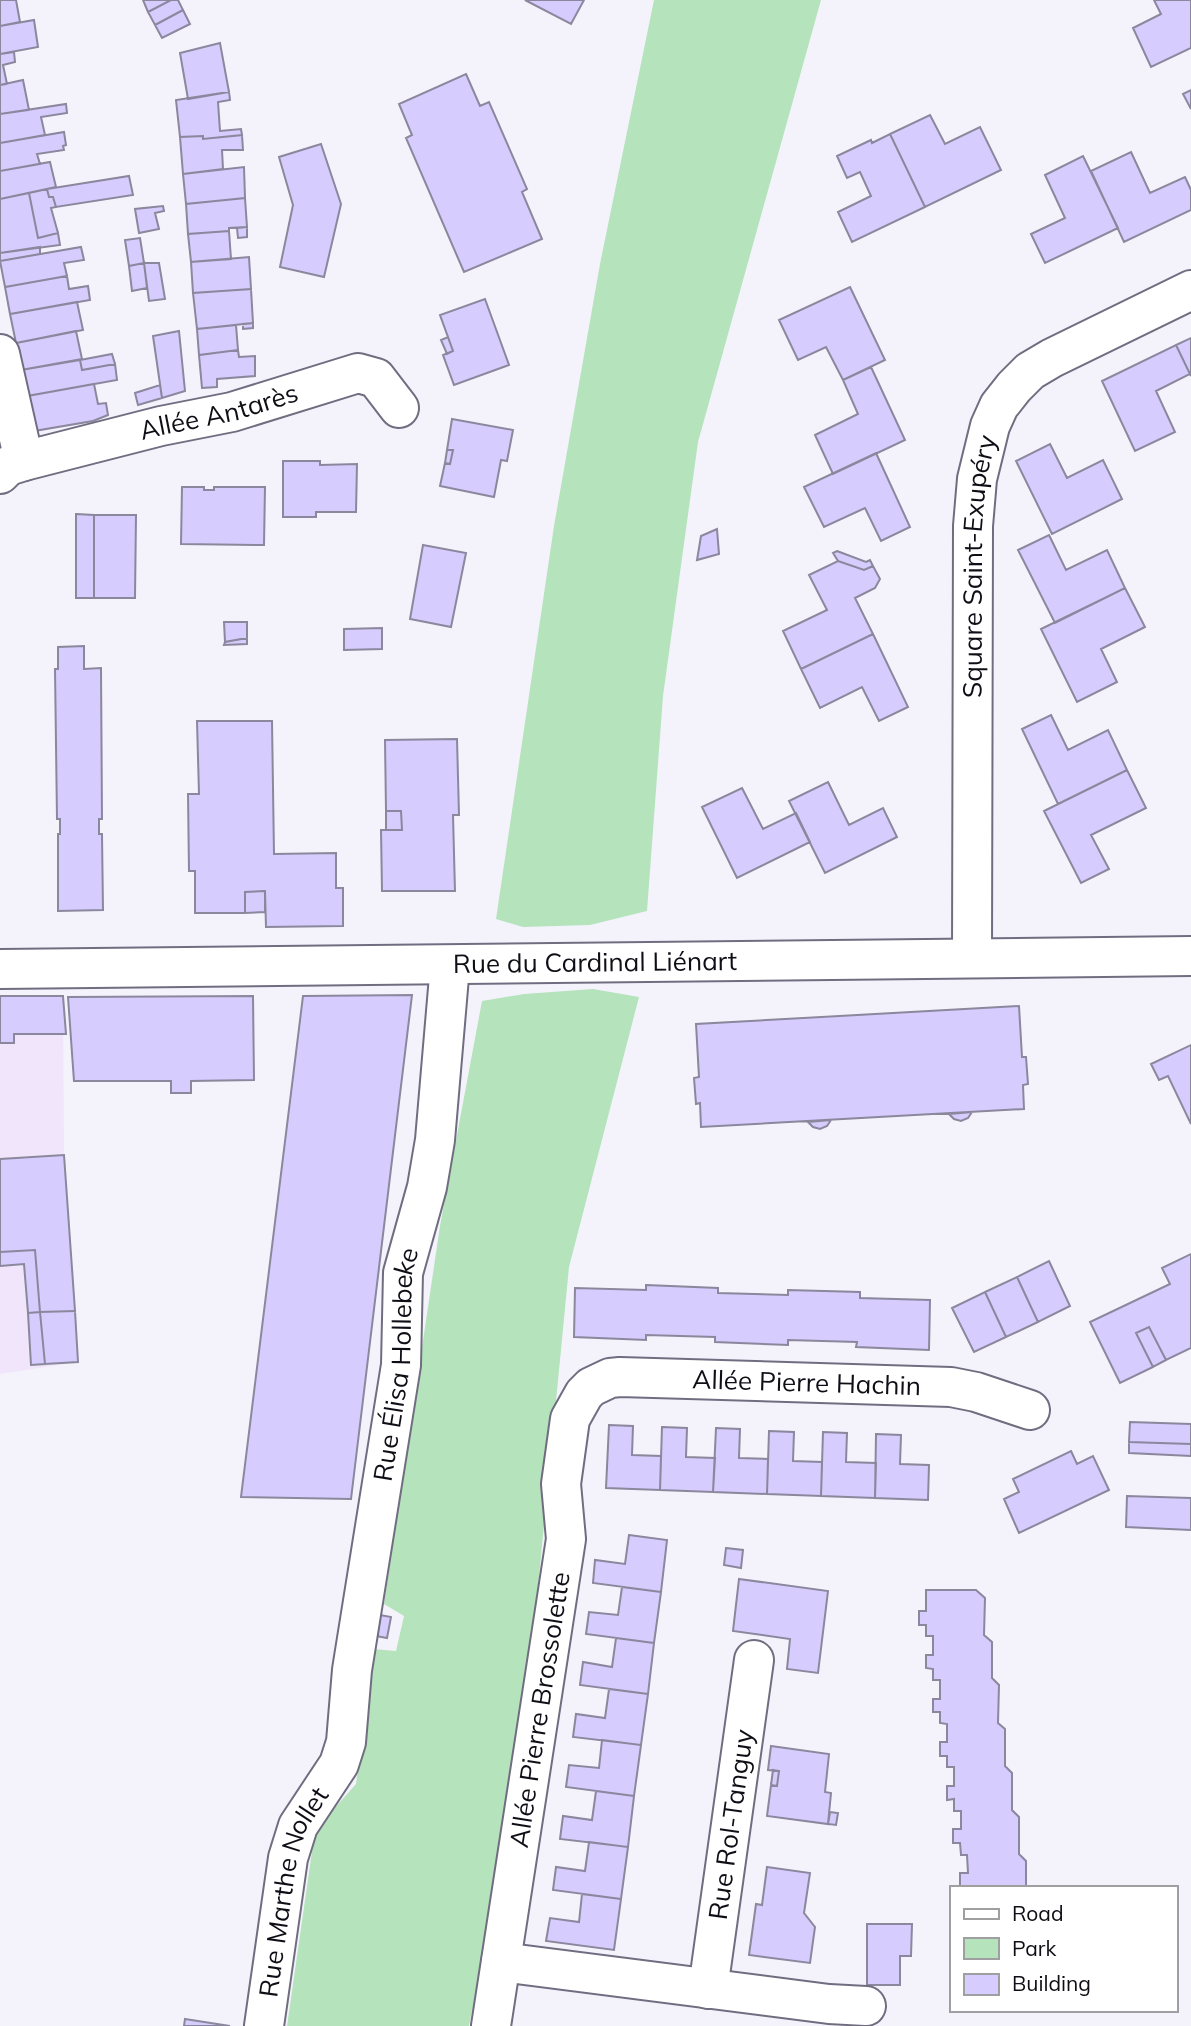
<svg xmlns="http://www.w3.org/2000/svg" width="1191" height="2026" font-family="Mulish,sans-serif">
	<style>
		.education { fill: #f0e5fa }
		.green { fill: #b5e3bc }
		.building { fill: #d7ccfe; stroke: #8b879d; stroke-width: 2 }
		.lines { fill: none; stroke-linecap: round; stroke-linejoin: round }
		.minor-casing { stroke: #716d81; stroke-width: 42 }
		.minor { stroke: #fff; stroke-width: 38 }
		.labels { text-anchor: middle; stroke-width: 7; stroke-linejoin: round; paint-order: stroke }
		.street-label { font-size: 26px; fill: #0f0d15; stroke: #fff }
	</style>
	<rect width="100%" height="100%" fill="#f4f3fc"/>
	<path class="education" d="M0,996h63l1,159 14,207 -78,12z"/>
	<path class="green" d="M654,0h167l-123,442 -35,254 -16,215 -57,14 -67,2 -27,-8 58,-393 46,-262z
		M593,989l46,8 -70,270 -52,537 -37,203 -8,3 -3,16h-182l28,-196 41,-46 17,-135 23,2 8,-35 -20,-12 56,-378 42,-225 42,-7z"/>
	<path class="building" d="M0,0h16l4,22 -20,4z
		M143,0h28l-23,12z
		M171,0h7l5,10 -28,15 -7,-13z
		M525,0h59l-13,24z
		M1154,0h37v48l-40,19 -18,-39 28,-14z
		M183,10l7,14 -28,14 -7,-13z
		M34,20l4,27 -38,7v-28z
		M220,43l9,49 -41,7 -8,-46z
		M14,52l1,10 -12,3 4,19 -7,1v-31z
		M466,74l14,32 9,-4 38,87 -5,3 20,47 -78,33 -58,-134 6,-3 -13,-31z
		M23,80l6,30 -29,4v-29z
		M1191,90v19l-8,-15z
		M229,92l1,8 -12,2 2,29 21,-2 1,6 -39,4v-3l-23,1 -4,-37z
		M66,104l1,9 -26,4 4,18 -45,8v-29z
		M930,115l15,29 35,-17 21,43 -76,37 -35,-73z
		M64,132l2,13 -3,1 1,4 -27,4 3,10 -40,7v-28z
		M890,134l35,73 -73,35 -14,-30 33,-16 -11,-24 -13,6 -10,-22 34,-16 1,3z
		M242,135l1,15h-21l1,19 -40,5 -3,-37 23,-1v3z
		M321,144l20,60 -17,73 -44,-10 13,-62 -14,-48z
		M1131,152l19,41 35,-16 6,13v20l-67,32 -33,-71z
		M1083,156l35,72 -73,35 -14,-29 34,-16 -20,-43z
		M50,162l6,25 -56,12v-28z
		M244,167l1,31 -59,6 -3,-30z
		M129,176l4,19 -77,12 -3,-10h-4l-2,-8z
		M47,189l2,8h4l3,10 -5,1 7,25 -20,5 -9,-45z
		M29,193l9,45 20,-5 2,12 -60,8v-54z
		M245,198l2,29 -18,1v3l-41,3 -2,-30z
		M163,206l1,5 -9,2 4,16 -20,4 -4,-24z
		M247,227v10l-9,1 -1,-10z
		M229,231l2,28 -40,3 -3,-28z
		M140,238l4,25 -15,3 -4,-26z
		M40,247v7l-40,7v-8z
		M81,247l3,13 -20,3 3,13 -62,11 -5,-26z
		M249,257l2,32 -58,4 -2,-31z
		M144,263l3,25 -15,3 -3,-25z
		M144,263h15l6,36 -16,2z
		M67,276l2,13 19,-3 2,14 -80,14 -5,-27z
		M850,287l35,73 -42,20 -17,-33 -28,13 -19,-40z
		M251,289l2,34 -56,6 -4,-36z
		M485,299l24,66 -55,20 -11,-30 10,-4 -13,-36z
		M77,302l6,28 -67,13 -6,-29z
		M253,323v5l-10,1v-5z
		M236,325l2,25 -39,5 -2,-26z
		M76,331l6,28 -61,11 -5,-27z
		M179,331l6,60 -23,7 -9,-62z
		M448,337l5,14 -6,3 -6,-14z
		M1191,338v38l-15,-31z
		M1176,345l14,29 -34,17 19,41 -40,19 -33,-70z
		M238,350l1,7 16,-1v20l-38,3v8l-15,1 -3,-33z
		M112,354l3,10 -33,6 -2,-10z
		M80,360l2,10 33,-6 2,16 -90,16 -6,-26z
		M871,367l34,73 -72,34 -18,-39 43,-21 -15,-34z
		M94,384l4,20 8,-1 2,12 -15,6 -59,10 -7,-35z
		M160,385l2,13 -24,7 -3,-12z
		M452,419l61,11 -6,31 -6,-1 -7,37 -54,-11 5,-23 5,1 3,-14h-6z
		M1050,444l17,34 36,-18 19,39 -70,35 -36,-73z
		M447,450h6l-3,14 -5,-1z
		M876,453l34,74 -29,14 -16,-33 -41,19 -20,-40z
		M283,461h37v4l37,-1 -1,48h-40v5h-33z
		M182,487h22v3h10v-3h51l-1,58 -83,-1z
		M76,514l18,1v83h-18z
		M94,515h42l-1,83h-41z
		M717,529l2,25 -22,6 4,-24z
		M1049,535l17,35 41,-20 18,38 -70,35 -37,-73z
		M423,545l43,8 -15,74 -41,-8z
		M837,551l29,11 4,-2 3,6 -9,4 -26,-9 -5,-8z
		M838,561l26,9 9,-4 7,13 -5,9 -20,10 18,36 -72,35 -18,-38 44,-21 -18,-35z
		M1125,588l20,39 -44,22 16,33 -40,20 -36,-73z
		M224,622h23v16l-22,4z
		M382,628v21l-38,1v-21z
		M873,634l35,73 -29,14 -17,-34 -42,21 -19,-39z
		M247,638v6l-23,1 1,-3z
		M84,646v23l17,-1 1,151h-3v15h3l1,76 -45,1v-77h2v-15h-3l-2,-150h3v-22z
		M1051,715l17,35 40,-20 19,40 -69,34 -36,-75z
		M197,721h75l2,133 62,-1v35h7v38l-77,1 -1,-36 -20,1v21h-50v-42h-6l-1,-77h11z
		M457,739l2,76h-6l2,76h-73l-1,-61h21l-1,-19h-15l-1,-71z
		M1127,770l19,38 -55,27 18,34 -28,14 -37,-72z
		M828,782l21,43 34,-17 14,29 -72,36 -36,-72z
		M742,788l21,41 33,-16 14,29 -73,36 -35,-71z
		M386,811h15l1,19h-16z
		M265,891v21l-20,1v-21z
		M412,995l-61,504 -110,-2 62,-501z
		M0,996h63l3,38h-52v9h-14z
		M253,996l1,84 -63,1v12h-20v-12h-97l-6,-84z
		M1019,1006l3,51h4l2,27 -5,1 1,24 -323,18 -1,-24 -4,1 -2,-26 5,-1 -3,-53z
		M1191,1045v79l-23,-48 -9,4 -8,-16z
		M972,1112l-4,6 -7,3 -7,-2 -5,-5z
		M831,1120l-4,6 -7,3 -7,-2 -5,-5z
		M64,1155l11,156 -35,1 -5,-62 -35,2v-93z
		M35,1250l5,62 -12,1 -4,-49 -24,2v-14z
		M1191,1254v94l-25,12 -17,-33 -13,6 17,34 -33,16 -30,-61 80,-38 -8,-16z
		M1049,1261l21,45 -32,16 -21,-45z
		M1017,1277l21,45 -32,15 -21,-45z
		M646,1285l72,3v5l70,2v-5l72,2v6l70,2 -1,50 -73,-3 1,-5 -69,-2v5l-73,-3v-5l-69,-2v5l-72,-3 1,-49 71,2z
		M985,1292l21,45 -32,15 -22,-44z
		M75,1311l3,51 -33,2 -5,-52z
		M40,1312l5,52 -14,1 -3,-52z
		M1149,1327l17,33 -13,7 -17,-34z
		M1130,1422l61,2v20l-62,-2z
		M609,1425l24,1 -1,29 29,1 -1,34 -54,-2z
		M662,1427l25,1 -1,29 29,1 -2,34 -53,-2z
		M716,1428l24,1 -1,29 29,1 -1,35 -54,-2z
		M769,1431l25,1 -1,29 29,1 -1,34 -54,-2z
		M823,1432l24,1 -1,29 30,1 -1,35 -54,-2z
		M876,1434l25,1 -1,29 29,1 -1,35 -53,-2z
		M1129,1442l62,2v12l-62,-3z
		M1071,1451l6,13 16,-8 16,34 -90,43 -15,-34 15,-7 -6,-13z
		M1127,1496l64,2v32l-65,-3z
		M629,1535l38,5 -6,52 -68,-9 2,-23 30,4z
		M726,1548l17,2 -2,18 -17,-3z
		M739,1579l89,12 -10,82 -31,-4 3,-30 -57,-8z
		M622,1587l39,5 -7,51 -68,-9 3,-22 29,3z
		M926,1590h50l9,8 -1,37 8,7v36l7,7 -1,38 7,6v37l7,7v37l7,7v37l7,7v27l-66,-1v-14h8l-1,-18h-6l-1,-12h-7v-14h8v-18h-7v-12l-7,1v-14h7v-19h-7v-11h-7v-14h7v-18l-7,-1v-11h-7v-13h7v-19h-7v-11l-7,-1v-13h7v-19h-7v-11h-7v-14h7z
		M380,1615l11,2 -4,21 -11,-2z
		M616,1638l38,5 -6,51 -68,-9 3,-23 29,5z
		M609,1689l39,5 -7,51 -68,-8 3,-23 29,4z
		M602,1740l39,5 -7,51 -68,-9 3,-22 30,3z
		M771,1746l58,8 -4,38 6,1 -3,31 -61,-8 4,-31 6,1 2,-15 -11,-1z
		M773,1770l6,1 -2,15 -6,-1z
		M596,1791l38,5 -6,51 -68,-8 3,-23 29,4z
		M830,1812l8,1 -2,12 -8,-1z
		M589,1842l39,5 -7,52 -68,-9 3,-23 29,4z
		M767,1867l43,6 -6,40 11,14 -5,36 -61,-8 7,-51 6,1z
		M582,1894l39,5 -7,51 -68,-9 4,-23 29,4z
		M867,1924h45l-1,32h-11v29h-33z
		M185,2019l45,7h-46z"/>
	<g class="lines">
		<g class="minor-casing">
			<g id="minor">
				<path d="M0,354l24,107"/>
				<path id="s1" d="M0,474l8,-8 16,-5 137,-35 71,-14 126,-39 18,5 23,30"/>
				<path id="s2" d="M972,958l1,-432 4,-47 13,-53 9,-20 15,-19 16,-16 22,-13 139,-68"/>
				<path id="s3" d="M0,969l1191,-13"/>
				<path d="M501,1962l328,42 37,2"/>
				<path id="s4" d="M708,1989l46,-329"/>
				<path id="s5" d="M264,2026l24,-168 10,-32 41,-62 7,-22 6,-72 49,-305 2,-92 24,-86 8,-47 15,-175"/>
				<path id="s6" d="M491,2026l75,-487 -5,-55 9,-65 14,-25 7,-7 19,-9 10,-1 331,10 25,5 54,18"/>
			</g>
		</g>
		<use href="#minor" class="minor"/>
	</g>
	<g class="labels">
		<g class="street-label">
			<text dy="9" stroke="none"><textPath href="#s1" startOffset="229">Allée Antarès</textPath></text>
			<text dy="9" stroke="none"><textPath href="#s2" startOffset="392">Square Saint-Exupéry</textPath></text>
			<text dy="9" stroke="none"><textPath href="#s3" startOffset="595">Rue du Cardinal Liénart</textPath></text>
			<text dy="9" stroke="none"><textPath href="#s5" startOffset="682">Rue Élisa Hollebeke</textPath></text>
			<text dy="9" stroke="none"><textPath href="#s6" startOffset="870">Allée Pierre Hachin</textPath></text>
			<text dy="9" stroke="none"><textPath href="#s6" startOffset="320">Allée Pierre Brossolette</textPath></text>
			<text dy="9" stroke="none"><textPath href="#s4" startOffset="166">Rue Rol-Tanguy</textPath></text>
			<text dy="9" stroke="none"><textPath href="#s5" startOffset="138">Rue Marthe Nollet</textPath></text>
		</g>
	</g>
	<rect x="950" y="1886" width="228" height="126" fill="#ffffff" stroke="#9f9ea1" stroke-width="2"/>
	<rect x="964" y="1909" width="35" height="10" fill="#ffffff" stroke="#9f9ea1" stroke-width="2"/>
	<text x="1012" y="1921" font-size="21" fill="#0f0d15">Road</text>
	<rect x="964" y="1938" width="35" height="21" fill="#b5e3bc" stroke="#9f9ea1" stroke-width="2"/>
	<text x="1012" y="1956" font-size="21" fill="#0f0d15">Park</text>
	<rect x="964" y="1974" width="35" height="21" fill="#d7ccfe" stroke="#9f9ea1" stroke-width="2"/>
	<text x="1012" y="1991" font-size="21" fill="#0f0d15">Building</text>
</svg>
